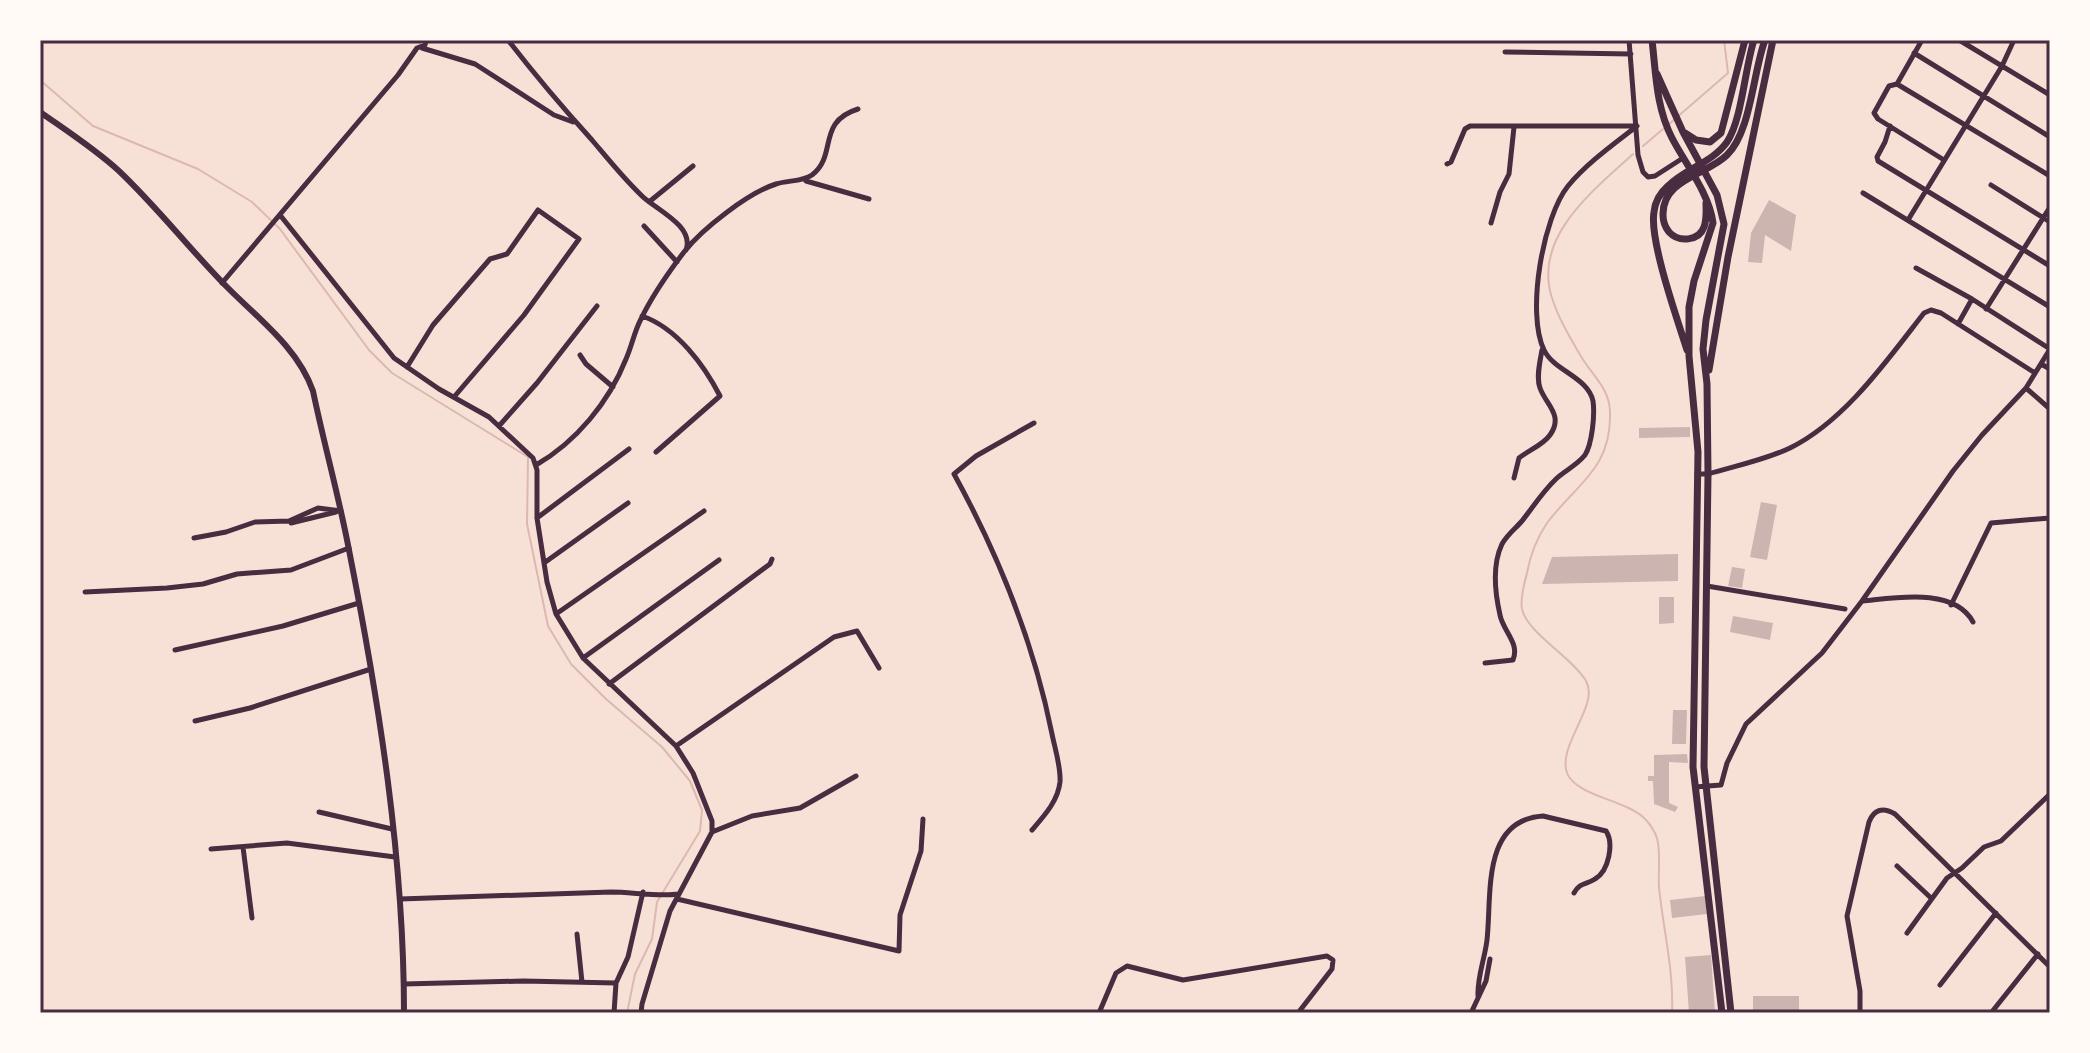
<svg xmlns="http://www.w3.org/2000/svg" width="2090" height="1053" font-family="Roboto,sans-serif">
	<style>
		.lines { fill: none; stroke-linecap: round; stroke-linejoin: round }
		.stream { stroke: #dcb8b0; stroke-width: 2 }
		.building { fill: #ccb4b1 }
		.minor { stroke: #4a2c40; stroke-width: 5 }
		.tertiary { stroke: #4a2c40; stroke-width: 6 }
		.primary { stroke: #4a2c40; stroke-width: 7 }
		.neatline { fill: none; stroke: #4a2c40; stroke-width: 3 }
	</style>
	<rect width="100%" height="100%" fill="#f7e1d7"/>
	<g class="lines">
		<path class="stream" d="M40,80l53,46 105,43 54,33 28,27 89,121 23,23 136,84 -1,67 21,102 23,38 35,35 56,48 28,34 12,29 -2,21 -43,71 -5,37 -17,35 -8,39
			M1668,125l60,-52 -4,-33
			M1643,146l20,-17
			M1633,154c-39,36 -101,83 -81,144 7,22 19,41 30,60 11,18 27,30 28,53 2,58 -33,72 -63,112 -10,15 -17,33 -20,50 -3,11 -7,25 -5,36 5,24 50,48 64,72 14,24 -29,64 -19,92 9,23 59,27 77,45 5,4 11,14 13,20 4,15 1,34 2,49 4,42 15,83 13,126"/>
	</g>
	<path class="building" d="M1769,200l27,15 -5,36 -26,-16 -3,28 -14,-1 3,-29z
		M1690,427v10l-51,1v-10z
		M1761,502l16,3 -10,55 -17,-3z
		M1678,554v27l-136,3 10,-27z
		M1732,567l13,2 -3,19 -14,-2z
		M1659,597h15v26l-15,1z
		M1733,616l40,7 -3,17 -40,-8z
		M1673,710h14l-1,34h-14z
		M1687,754l1,9 -19,-1v41l9,4 -3,5 -21,-8 -1,-23h-5v-5h6v-21z
		M1705,896l2,18 -35,4 -2,-18z
		M1711,955l4,58h-26l-4,-56z
		M1753,996h46v15h-46z"/>
	<g class="lines">
		<path class="minor" d="M508,40c27,35 55,68 84,100 16,19 32,39 50,56 13,13 53,30 44,54
			M1629,40l9,115 5,17 5,5 7,-1 28,-18
			M1922,40l-25,44 -8,2 -15,27 4,6 66,41
			M1959,40l91,55
			M422,48l53,16 79,51 19,7
			M1505,52l126,2
			M1914,53l136,84
			M1897,84l153,92
			M1890,126l-5,16 -8,15 1,4 172,105
			M1447,164l4,-2 14,-33 5,-3h166
			M806,181l63,18
			M1991,185l59,37
			M1863,193l187,114
			M649,202l44,-36
			M280,215l114,143 45,31 50,28 44,41 4,12v48l10,64 9,32 27,44 93,88 17,27 19,48v11l-42,79 -28,93 -1,9
			M1908,220l94,-154 12,-26
			M1491,223l9,-31 9,-18 5,-47
			M644,226l33,36
			M1916,268l56,31 78,50
			M222,283l176,-208 19,-27 8,-3 1,-5
			M1986,309l64,-102
			M642,316c35,12 62,49 78,80l-64,56
			M1958,324l14,-25
			M580,355l6,9 27,23
			M2041,364l9,5
			M407,367l26,-42 57,-66 17,-5 31,-44 41,29 -55,76 -70,82
			M2026,388l24,21
			M499,426l38,-43 60,-77
			M536,465c40,-23 73,-63 90,-106 6,-13 8,-27 15,-40 11,-23 27,-46 43,-67 18,-23 64,-59 92,-68 12,-4 26,-2 36,-9 26,-20 4,-53 46,-66
			M1697,474h11c27,-8 57,-14 82,-26 55,-27 98,-89 134,-135l7,-3 10,3 94,60
			M1514,478l5,-20c10,-8 24,-13 31,-23 14,-20 -4,-30 -10,-47 -4,-10 0,-27 2,-38
			M537,518l92,-69
			M291,523l45,-11
			M194,538l32,-6 29,-10 34,-1 29,-13 23,3
			M544,563l84,-60
			M1707,586l138,23
			M85,592l82,-4 36,-4 34,-10 54,-4 58,-22
			M1863,601c32,-3 91,-14 110,21
			M1951,605l40,-82 59,-5
			M556,614l148,-103
			M175,650l108,-24 76,-23
			M583,658l136,-98
			M1485,663l28,-3c7,-17 -10,-29 -13,-45 -5,-22 -8,-50 2,-71 5,-9 14,-16 20,-23 11,-14 21,-30 35,-43 9,-8 20,-13 28,-23 7,-11 10,-40 8,-54 -5,-24 -39,-30 -49,-51 -18,-37 -1,-133 24,-164 19,-23 46,-42 69,-60
			M609,684l161,-120 2,-5
			M195,721l55,-13 121,-39
			M676,746l158,-109 23,-6 22,37
			M1695,787l26,-2 6,-22 19,-39 76,-71 40,-52 91,-130 29,-36 44,-47 24,-39
			M319,812l73,17
			M1032,830c12,-14 26,-29 28,-48 1,-15 -5,-33 -8,-48 -18,-90 -54,-180 -98,-260l22,-18 58,-33
			M712,832l40,-16 48,-8 56,-32
			M243,847l9,71
			M211,849l76,-6 108,14
			M1897,866l34,32
			M400,899l211,-7c20,0 49,5 67,2
			M677,899l222,52 1,-36 21,-64 2,-32
			M1907,933l40,-55 15,-10 22,-21 17,-6 49,-47
			M577,934l5,48
			M404,984l119,-3 93,2
			M1940,985l56,-72
			M1478,996c-1,-19 7,-38 9,-56 5,-45 -6,-120 56,-124l63,15c8,12 3,40 -11,48 -9,6 -15,3 -21,14
			M614,1013l2,-30 12,-26 15,-65
			M1099,1013l17,-40 11,-7 56,14 144,-24 6,4 -1,9 -34,44
			M1471,1013l15,-32 4,-22
			M1860,1013v-22l-13,-75 22,-94c5,-13 14,-15 26,-8l155,153
			M1991,1013l47,-59"/>
		<path class="tertiary" d="M40,112c27,19 55,37 79,59 37,35 69,76 105,113 32,33 73,62 89,107 11,53 26,106 36,159 30,152 55,308 55,463"/>
		<path class="primary" d="M1652,40c4,34 4,67 20,98 14,27 37,55 41,85l-19,58 -5,26v49l9,96 -5,315 29,246
			M1657,74l26,58 34,63 7,29 -18,96 -3,29 4,35 1,90 -4,293 27,246
			M1685,133l11,7 14,2 11,-9 24,-93
			M1706,203c0,7 1,16 -2,24 -5,14 -25,16 -35,5 -4,-5 -6,-11 -6,-17 -1,-36 44,-40 64,-60 24,-23 26,-83 38,-115
			M1687,350c-9,-29 -38,-110 -33,-138 1,-10 6,-19 14,-26 18,-18 44,-23 59,-44 15,-22 18,-75 27,-102
			M1709,370l19,-113 45,-217"/>
	</g>
	<rect width="2090" height="1053" fill="none" stroke="#fffaf5" stroke-width="84"/>
	<rect x="42" y="42" width="2006" height="969" class="neatline"/>
</svg>
